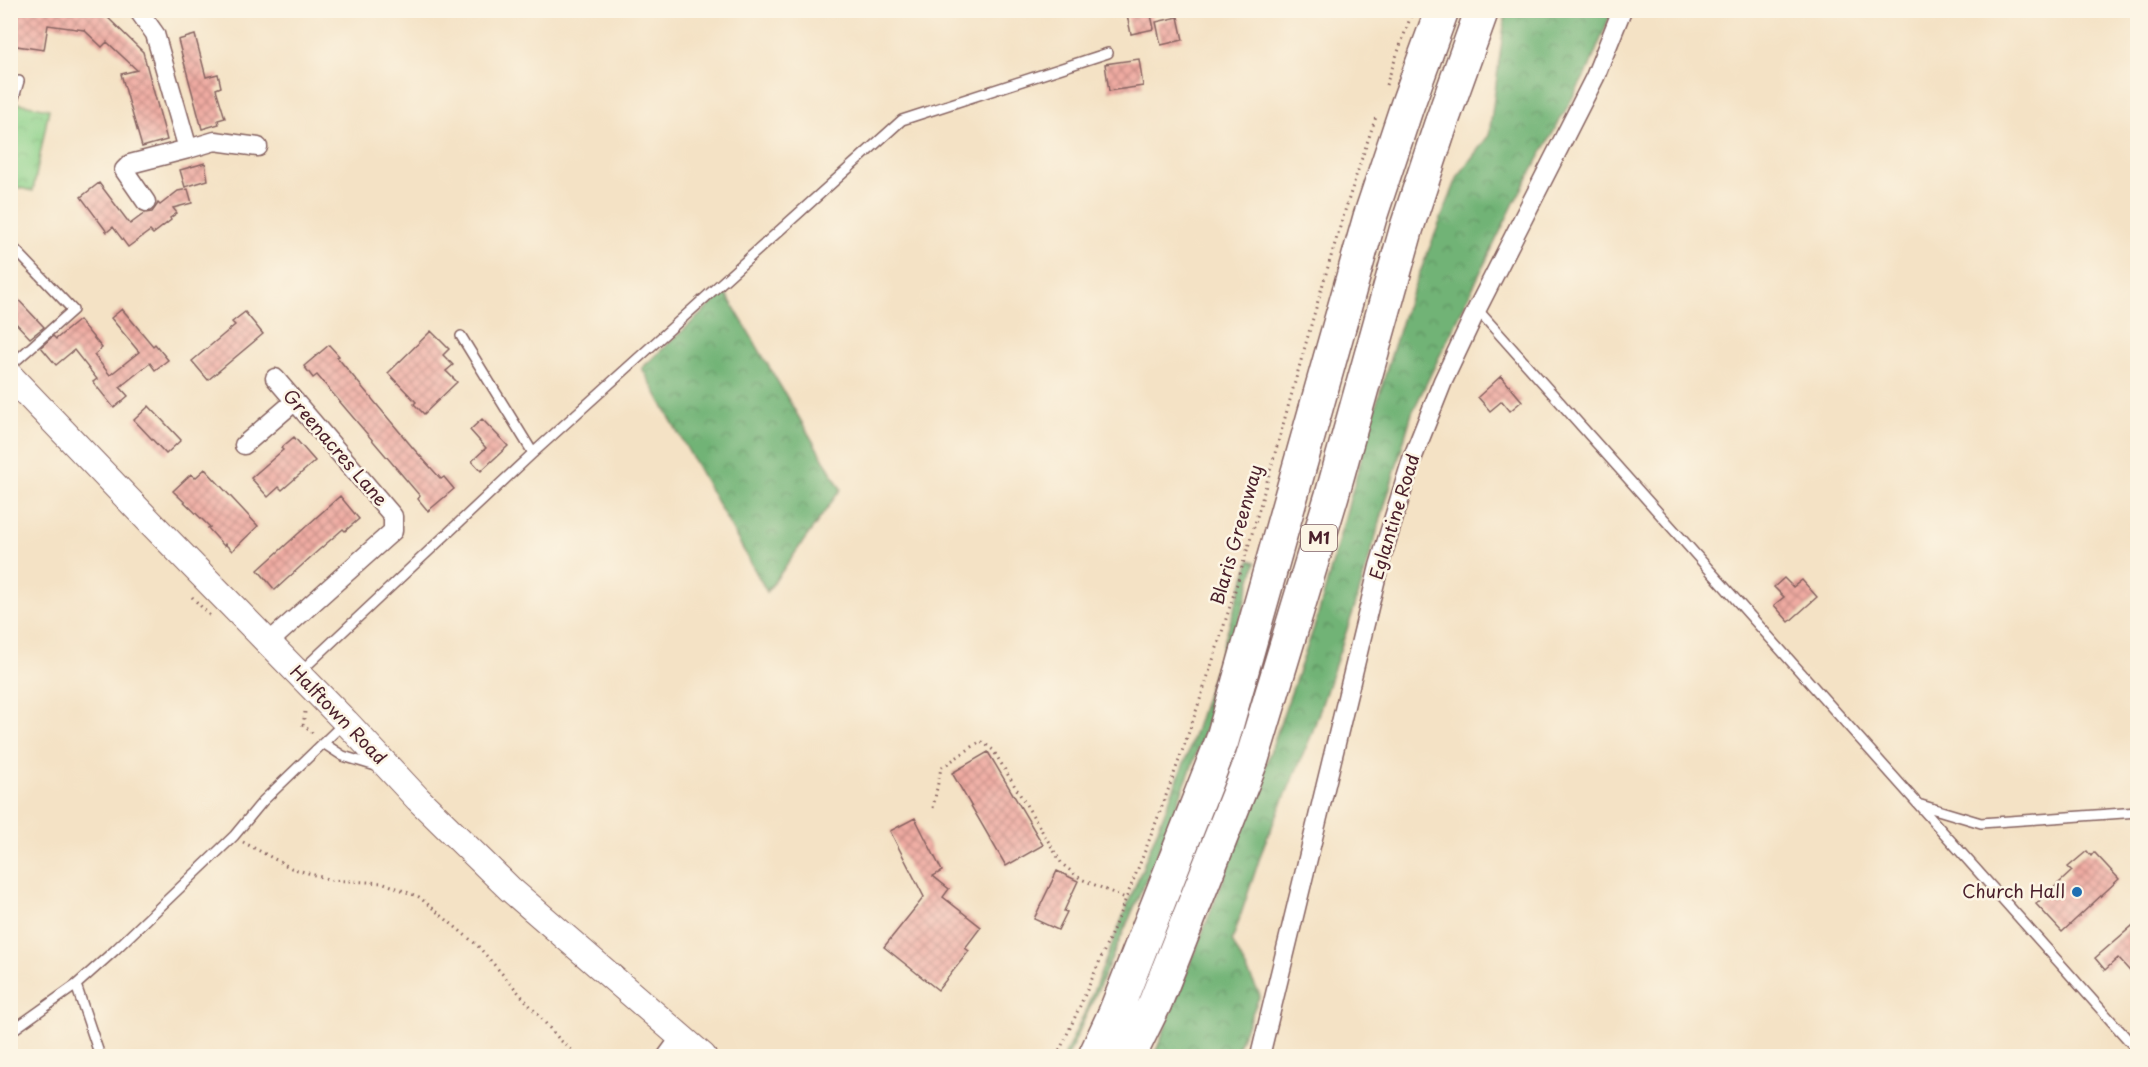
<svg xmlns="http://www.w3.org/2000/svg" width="2148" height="1067" font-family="'Playpen Sans',sans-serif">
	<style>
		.forest { fill: url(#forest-crowns); stroke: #5e6950; stroke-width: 1.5 }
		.park { fill: url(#park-crowns); stroke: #6b785a; stroke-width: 1.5 }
		.building { fill: url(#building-cross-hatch) }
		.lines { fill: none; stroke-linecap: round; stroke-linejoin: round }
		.lane-casing { stroke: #866361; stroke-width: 12 }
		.street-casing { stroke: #866361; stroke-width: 21 }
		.secondary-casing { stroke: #866361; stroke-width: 28 }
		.highway-casing { stroke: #866361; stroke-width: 36 }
		.path { stroke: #866361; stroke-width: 3; stroke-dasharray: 1.5 4.5; stroke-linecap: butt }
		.lane { stroke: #fff; stroke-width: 9 }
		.street { stroke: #fff; stroke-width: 18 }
		.secondary { stroke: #fff; stroke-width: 26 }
		.highway { stroke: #fff; stroke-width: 33 }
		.poi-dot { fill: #1f6fb2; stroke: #fcf5e5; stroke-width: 2 }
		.labels { text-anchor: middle; stroke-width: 5; stroke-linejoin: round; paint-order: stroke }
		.shield { fill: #fcf5e5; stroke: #7f5f63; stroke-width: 1.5 }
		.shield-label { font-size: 16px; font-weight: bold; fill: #4a1f2b }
		.street-label { font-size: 18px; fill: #4a1f2b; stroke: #fcf5e5 }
		.poi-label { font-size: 18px; fill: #4a1f2b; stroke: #fcf5e5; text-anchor: end }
	</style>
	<defs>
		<pattern id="forest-crowns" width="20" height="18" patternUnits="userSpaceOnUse" patternTransform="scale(1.5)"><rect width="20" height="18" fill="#71b376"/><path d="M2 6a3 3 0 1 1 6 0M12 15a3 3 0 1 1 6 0" fill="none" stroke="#5f9161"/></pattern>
		<pattern id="park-crowns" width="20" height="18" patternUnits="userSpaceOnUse" patternTransform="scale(1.5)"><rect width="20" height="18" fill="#8cd18a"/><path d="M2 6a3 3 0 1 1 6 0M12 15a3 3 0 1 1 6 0" fill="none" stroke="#7ab377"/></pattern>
		<pattern id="building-cross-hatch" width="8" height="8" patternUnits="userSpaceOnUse" patternTransform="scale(1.5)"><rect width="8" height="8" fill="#efaba2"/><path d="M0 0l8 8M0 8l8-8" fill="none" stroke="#c48b84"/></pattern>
	</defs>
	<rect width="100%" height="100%" fill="#fcf5e5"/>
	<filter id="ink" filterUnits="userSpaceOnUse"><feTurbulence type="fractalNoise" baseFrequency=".0167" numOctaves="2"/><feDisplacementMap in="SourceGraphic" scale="12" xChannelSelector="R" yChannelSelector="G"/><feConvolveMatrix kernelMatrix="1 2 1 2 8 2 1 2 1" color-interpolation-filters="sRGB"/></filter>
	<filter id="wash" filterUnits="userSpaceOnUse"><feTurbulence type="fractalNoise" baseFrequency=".008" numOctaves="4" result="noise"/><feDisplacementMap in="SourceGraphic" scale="24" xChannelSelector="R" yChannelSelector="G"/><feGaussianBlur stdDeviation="1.35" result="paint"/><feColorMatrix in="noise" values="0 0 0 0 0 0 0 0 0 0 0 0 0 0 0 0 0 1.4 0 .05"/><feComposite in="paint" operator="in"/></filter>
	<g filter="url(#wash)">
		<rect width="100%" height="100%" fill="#f4e2c5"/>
		<path class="forest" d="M1506,11h106l-23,57 -75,135 -102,210 -56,190 -45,133 -47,109 -32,96 28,54 -26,61h-80l91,-232 72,-205 58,-211 30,-98 53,-134 31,-41z
			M725,292l116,197 -74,103 -125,-224z
			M1250,560l6,2c-13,44 -24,88 -39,132 -40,124 -96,243 -149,362h-4l21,-44 103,-259z"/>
		<path class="park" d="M17,103l32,6 -16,82 -22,-5v-47z"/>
		<g id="blocks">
			<path class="building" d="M10,10h90l43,42 24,88 -25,7 -21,-73 16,-4 -30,-28 -5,5 -18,-17 -36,-5 -4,25 -34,-5z
				M1150,10l4,19 -23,5 -4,-19z
				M1178,17l5,23 -22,5 -5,-23z
				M195,35l11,42 12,-3 3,13 -5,2 9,29 -7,2 1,4 -17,5 -24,-89z
				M1139,59l4,27 -34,5 -4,-27z
				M205,163l3,17 -23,7 -5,-17z
				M99,183l31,41 15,-11 7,-1 5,-7 1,-2 2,2 18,-14 10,-2 4,14 -19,5 4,5 -7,5 1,2 -18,14 -3,-3 -22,16 -15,-20 -6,5 -26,-35z
				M10,291l34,36 -14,11 -20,-21z
				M122,309l31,37 2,-2 13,16 -13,10 -5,-7 -30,24 8,9 -14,12 -21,-26 4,-3 -23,-29 -18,15 -15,-18 12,-11 3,3 23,-19 23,28 -8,7 16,20 29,-23 -28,-34z
				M245,312l18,22 -55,46 -16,-19 43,-36 -3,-3z
				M431,331l18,18 -6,6 10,10 -7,6 11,11 -33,32 -10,-10 2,-2 -28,-29z
				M329,345l10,11 -2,1 76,91 28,31 3,-2 10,12 -26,22 -10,-12 2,-3 -103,-121 -4,3 -9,-12z
				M1501,376l21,25 -12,10 -8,-10 -12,10 -12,-14z
				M149,406l32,34 -15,14 -32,-34z
				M482,419l26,27 -27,25 -9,-10 14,-13 -16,-18z
				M294,437l21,24 -33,29 -3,-3 -11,10 -17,-19 32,-28 -2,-2z
				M205,469l53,57 -26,25 -7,-7 -1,2 -16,-18 2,-1 -37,-36 18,-17 4,4z
				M340,496l19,23 -14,12 -2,-2 -31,27 -37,34 -17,-20z
				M1784,578l9,9 9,-7 15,17 -28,25 -15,-17 10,-8 -10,-10z
				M988,752l55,93 -37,21 -54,-93z
				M915,818l27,53 -9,5 16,13 -6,8 38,30 -16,21 4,3 -31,39 -54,-43 40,-50 -34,-66z
				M2087,851l4,5 3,-4 25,27 -57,53 -26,-28 36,-33 -4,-4z
				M1057,871l21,10 -14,30 3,1 -9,18 -24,-11z
				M2138,921v59l-20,-22 -13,12 -10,-12z"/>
		</g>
	</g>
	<g filter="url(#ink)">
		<use href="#blocks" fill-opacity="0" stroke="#866361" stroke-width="1.5"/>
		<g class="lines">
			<g class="lane-casing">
				<path id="lane" d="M10,111l9,-30
					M10,244l63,66 -63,56
					M1477,309l661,742
					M461,336l72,117
					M300,672l233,-219 369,-333 206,-67
					M323,743l20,13 36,11
					M1921,805l60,18 157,-11
					M76,985l24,71
					M10,1032l66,-47 38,-34 120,-115 29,-35 81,-78"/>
			</g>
			<g class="street-casing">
				<path id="street" d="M138,10l17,24 33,115 27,-8 43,6
					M146,202l-22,-32 6,-6 58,-15
					M244,445l51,-44
					M268,643l125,-112v-15l-118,-138
					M667,1056l14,-19
					M1260,1056l119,-490 33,-107 31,-78 34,-72 118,-232 27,-67"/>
			</g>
			<g class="secondary-casing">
				<path id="secondary" d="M10,376l141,147 195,199 72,77 92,90 193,167"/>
			</g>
			<g class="highway-casing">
				<path id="highway" d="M1095,1056l20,-43 107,-272 148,-524 37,-111 35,-96
					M1129,1056l26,-53 97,-244 80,-264 75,-268 34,-103 41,-114"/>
			</g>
			<path class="path" d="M1386,85l27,-75
				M192,597l20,21
				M305,712l-2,13 12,10
				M933,808l8,-40 40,-27 12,9 69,114 19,15 44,19
				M243,842l48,26 40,12 53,3 35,14 58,48 83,95 19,16
				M1057,1056c66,-141 123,-288 169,-437 53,-167 92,-337 150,-502"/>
			<use href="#lane" class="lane"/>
			<use href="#street" class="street"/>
			<use href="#secondary" class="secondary"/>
			<use href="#highway" class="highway"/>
		</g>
	</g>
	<circle class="poi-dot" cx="2077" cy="892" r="6"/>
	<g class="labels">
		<rect class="shield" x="1301" y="525" width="36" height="26" rx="4.5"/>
		<g class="shield-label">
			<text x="1319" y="544">M1</text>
		</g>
		<g class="street-label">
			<text transform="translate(335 448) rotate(49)" y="6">Greenacres Lane</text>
			<text transform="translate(1395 517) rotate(-73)" y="6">Eglantine Road</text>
			<text transform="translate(1237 535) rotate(-74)" y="6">Blaris Greenway</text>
			<text transform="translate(338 715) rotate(46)" y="6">Halftown Road</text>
		</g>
		<g class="poi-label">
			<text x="2065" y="898">Church Hall</text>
		</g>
	</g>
	<rect width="2148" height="1067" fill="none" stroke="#fcf5e5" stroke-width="36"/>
</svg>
